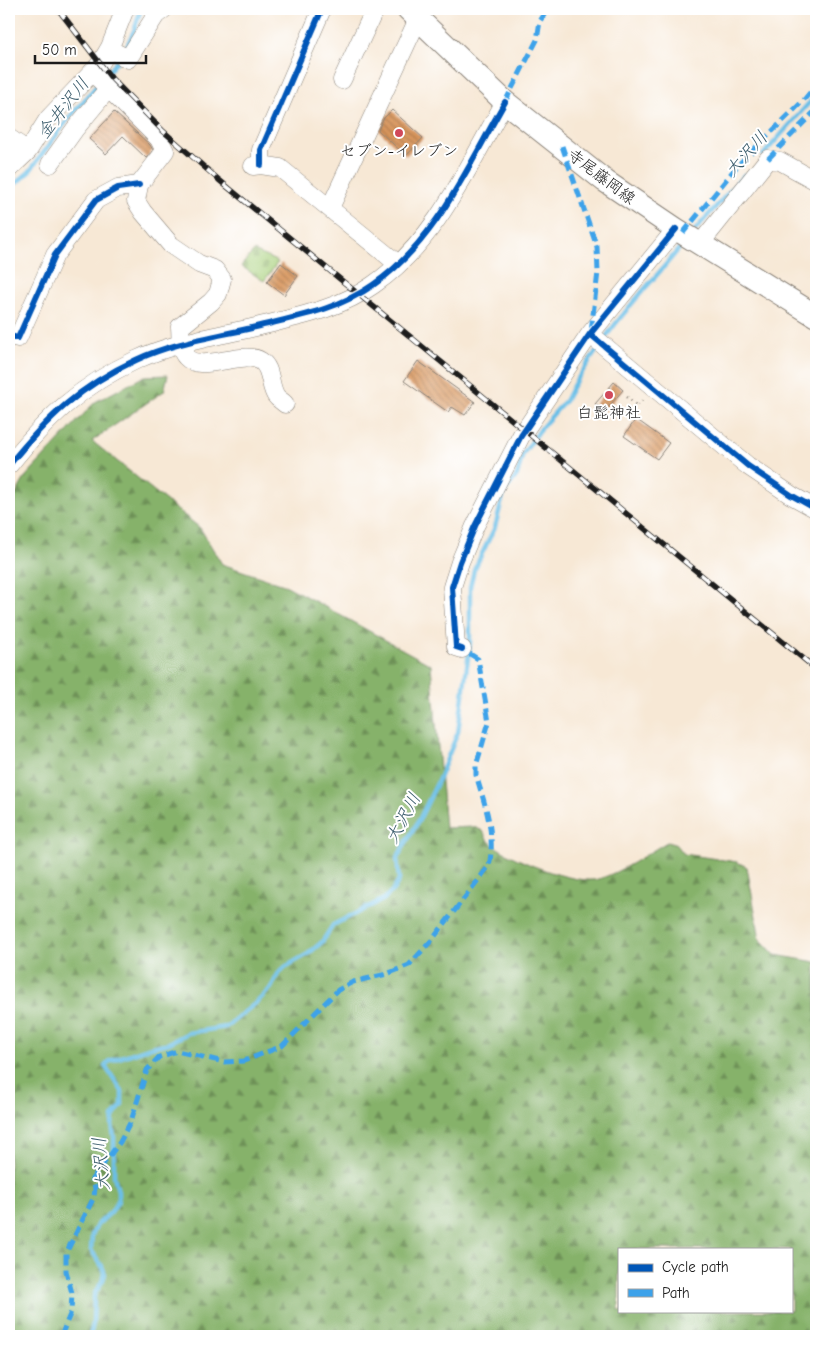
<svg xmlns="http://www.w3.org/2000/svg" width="825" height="1345" font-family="'Comic Neue','Klee One',sans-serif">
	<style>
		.forest { fill: url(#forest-firs); stroke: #516744; fill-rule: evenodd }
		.cemetery { fill: url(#cemetery-stones); stroke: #62764c }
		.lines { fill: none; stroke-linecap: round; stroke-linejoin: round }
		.stream { stroke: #6bbfe7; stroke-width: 4.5 }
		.building { fill: url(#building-back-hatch) }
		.minor-casing { stroke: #8a8278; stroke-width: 19 }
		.major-casing { stroke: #8a8278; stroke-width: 24 }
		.path { stroke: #8a8278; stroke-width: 2.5; stroke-dasharray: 1 4; stroke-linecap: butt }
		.minor { stroke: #fff; stroke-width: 18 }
		.major { stroke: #fff; stroke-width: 22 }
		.rail-casing { stroke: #1c1c1c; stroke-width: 5.5 }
		.rail { stroke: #fff; stroke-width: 4; stroke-dasharray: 11; stroke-linecap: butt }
		.quiet { stroke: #3da2ea; stroke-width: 5; stroke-dasharray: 10 5; stroke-linecap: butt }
		.cycleway-casing { stroke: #fff; stroke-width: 9 }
		.cycleway { stroke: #0057b8; stroke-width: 6 }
		.poi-dot { fill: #d1495b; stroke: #fff; stroke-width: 2 }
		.labels { text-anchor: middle; stroke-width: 4; stroke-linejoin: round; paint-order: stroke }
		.poi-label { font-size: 16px; fill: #1c1c1c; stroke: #fff }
		.street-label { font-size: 16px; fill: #1c1c1c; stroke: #fff }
		.water-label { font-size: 18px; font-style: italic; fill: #3c5d6d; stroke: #fff }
	</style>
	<defs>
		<pattern id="forest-firs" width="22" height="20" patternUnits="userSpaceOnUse" patternTransform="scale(1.25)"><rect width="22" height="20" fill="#86b26b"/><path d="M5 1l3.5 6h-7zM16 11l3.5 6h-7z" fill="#6d9057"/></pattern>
		<pattern id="cemetery-stones" width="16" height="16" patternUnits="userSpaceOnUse" patternTransform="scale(1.25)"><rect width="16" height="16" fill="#a8d07b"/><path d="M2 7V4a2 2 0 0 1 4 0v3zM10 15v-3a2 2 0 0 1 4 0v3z" fill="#90b26a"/></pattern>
		<pattern id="building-back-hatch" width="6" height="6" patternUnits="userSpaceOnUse" patternTransform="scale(1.25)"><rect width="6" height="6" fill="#d8955c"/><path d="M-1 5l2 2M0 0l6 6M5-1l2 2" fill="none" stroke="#ae794b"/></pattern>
	</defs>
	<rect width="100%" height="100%" fill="#fff"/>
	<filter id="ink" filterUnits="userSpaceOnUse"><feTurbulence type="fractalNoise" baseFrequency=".02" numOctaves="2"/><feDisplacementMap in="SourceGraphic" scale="10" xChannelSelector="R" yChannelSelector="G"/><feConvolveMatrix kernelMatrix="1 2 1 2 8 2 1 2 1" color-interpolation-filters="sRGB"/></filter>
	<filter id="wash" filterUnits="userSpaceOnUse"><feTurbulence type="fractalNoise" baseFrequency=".0096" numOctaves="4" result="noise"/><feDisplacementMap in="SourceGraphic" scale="20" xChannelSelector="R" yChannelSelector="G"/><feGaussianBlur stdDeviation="1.12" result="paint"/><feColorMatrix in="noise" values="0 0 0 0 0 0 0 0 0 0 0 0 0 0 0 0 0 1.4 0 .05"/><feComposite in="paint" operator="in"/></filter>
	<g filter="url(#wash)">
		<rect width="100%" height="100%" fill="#f7e8d5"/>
		<path class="forest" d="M168,375l-4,16 -72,50 108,87 22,36 65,22 144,79 14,163 29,-1 9,4c2,3 3,8 6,10 16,17 88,45 110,38 24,-8 46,-24 68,-37l10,3 7,9 53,8 10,5 13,72 15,16 41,7v374h-807v-830l17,-30 69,-74 50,-26zM619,1249h172v62h-172z"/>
		<path class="cemetery" d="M254,251l24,11 -14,19 -23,-15z"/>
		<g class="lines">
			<path class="stream" d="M127,46l8,-18 6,-19
				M103,78l16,-19
				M763,155l53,-60
				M9,189l20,-17 40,-54 29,-34
				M695,230l49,-55
				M603,341c23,-34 53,-63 79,-96
				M90,1336l3,-12 1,-29 9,-15 2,-6 -3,-8 -11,-16 1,-15 5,-10 14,-13 7,-11v-10l-4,-15v-39l-2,-12 1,-8 9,-12v-14l-17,-25 5,-5 41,-14 18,-4 19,-10 38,-6 31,-25 14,-14 7,-14 7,-7 23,-13 14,-12 11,-17 51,-26 9,-9 6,-10 -2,-22 22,-38 19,-39 20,-49 12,-88v-57l4,-17 21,-43 9,-34 13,-18 6,-21 19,-27 23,-26 9,-17 25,-37"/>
		</g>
		<g id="blocks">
			<path class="building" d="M392,110l31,28 -17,18 -28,-26 5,-11z
				M114,112l36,33 3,5 -7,8 -23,-22 -17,18 -17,-15z
				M281,263l17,13 -14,19 -17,-13z
				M418,361l57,41 -10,13 -13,-8 -4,5 -44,-31z
				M614,382l9,8 -18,21 -10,-7z
				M636,419l33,24 -12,16 -33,-23z"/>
		</g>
	</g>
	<g filter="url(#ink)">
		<use href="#blocks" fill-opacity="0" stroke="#8a8278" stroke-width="1"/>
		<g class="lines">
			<g class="minor-casing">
				<path id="minor" d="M109,49l19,10 28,-44 8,-6
					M92,72l67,67 6,12 -26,34 -3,16 7,11 28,33 28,19 16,6 7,9 -4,15 -7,8 -31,25c1,9 -1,23 6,30 15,17 56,-8 75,4 11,7 8,25 15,35 2,3 6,5 9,8
					M342,80l33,-71
					M9,138l19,13
					M50,164l25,-35 33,-40
					M261,165v-15l61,-141
					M253,166l8,-1 19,3 118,96
					M9,169l19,-18 20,-32 52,-55 10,-17 15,-38
					M330,208l88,-189
					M700,244l68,-85 12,2 36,20
					M590,334l158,132 43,29 25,14
					M9,336l9,2 37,-83 41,-55 22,-12 21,-3
					M9,465c38,-47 71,-79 127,-105 38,-18 83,-24 124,-34 40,-10 79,-17 113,-41 63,-43 95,-119 132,-183
					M462,649l-6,-2 -4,-60 8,-25 15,-36 46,-90 69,-102 86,-105"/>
			</g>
			<g class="major-casing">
				<path id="major" d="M408,9l97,93 100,79 71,48 140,87"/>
			</g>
			<path class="path" d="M627,397l10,9 7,-8"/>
			<use href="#minor" class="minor"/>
			<use href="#major" class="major"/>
			<g class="rail-casing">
				<path id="rail" d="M58,9l54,70 50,51 57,50 597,489"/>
			</g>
			<use href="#rail" class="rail"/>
			<path class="quiet" d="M505,102l32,-62 3,-19 8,-12
				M562,146l35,101 1,25 -7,60
				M768,159l48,-49
				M683,233l55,-68 65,-64 13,-16
				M64,1336l-1,-5 8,-19 1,-19 -6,-22v-18l28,-56 1,-9 -3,-9 28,-37 11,-21 16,-51 12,-13 18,-6 47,11 20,-1 38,-15 56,-56 15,-8 34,-8 22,-9 23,-25 57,-74c7,-32 -4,-61 -13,-91v-9l13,-44 -11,-63 -16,-10"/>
			<g class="cycleway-casing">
				<path id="cycleway" d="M261,165v-15l61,-141
					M590,334l158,132 43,29 25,14
					M9,336l9,2 37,-83 41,-55 22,-12 21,-3
					M9,465c38,-47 71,-79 127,-105 38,-18 83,-24 124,-34 40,-10 79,-17 113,-41 63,-43 95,-119 132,-183
					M462,649l-6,-2 -4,-60 8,-25 15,-36 46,-90 69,-102 86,-105"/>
			</g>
			<use href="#cycleway" class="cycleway"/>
		</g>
	</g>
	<g class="poi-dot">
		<circle cx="399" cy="133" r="5"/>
		<circle cx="609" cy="395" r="5"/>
	</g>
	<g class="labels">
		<g class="poi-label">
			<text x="399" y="156">セブン-イレブン</text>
			<text x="609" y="418">白髭神社</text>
		</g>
		<g class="street-label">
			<text transform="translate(602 176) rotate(37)" y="6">寺尾藤岡線</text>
		</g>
		<g class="water-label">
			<text transform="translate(63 108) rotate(-52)" y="6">金井沢川</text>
			<text transform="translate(746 154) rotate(-48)" y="6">大沢川</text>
			<text transform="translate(403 818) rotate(-62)" y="6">大沢川</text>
			<text transform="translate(101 1164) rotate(-95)" y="6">大沢川</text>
		</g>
	</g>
	<rect width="825" height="1345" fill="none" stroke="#fff" stroke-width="30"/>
	<rect x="618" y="1248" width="175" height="65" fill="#ffffff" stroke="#a4a4a4"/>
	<rect x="628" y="1264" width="25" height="8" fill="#0057b8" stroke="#a4a4a4"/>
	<text x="662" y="1272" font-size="15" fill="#1c1c1c">Cycle path</text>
	<rect x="628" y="1289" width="25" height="8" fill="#3da2ea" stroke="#a4a4a4"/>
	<text x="662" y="1298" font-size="15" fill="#1c1c1c">Path</text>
	<path d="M35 55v8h111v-8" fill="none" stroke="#1c1c1c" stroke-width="2.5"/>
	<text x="42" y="55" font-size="15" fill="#1c1c1c" stroke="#ffffff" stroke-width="4" paint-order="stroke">50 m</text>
</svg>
